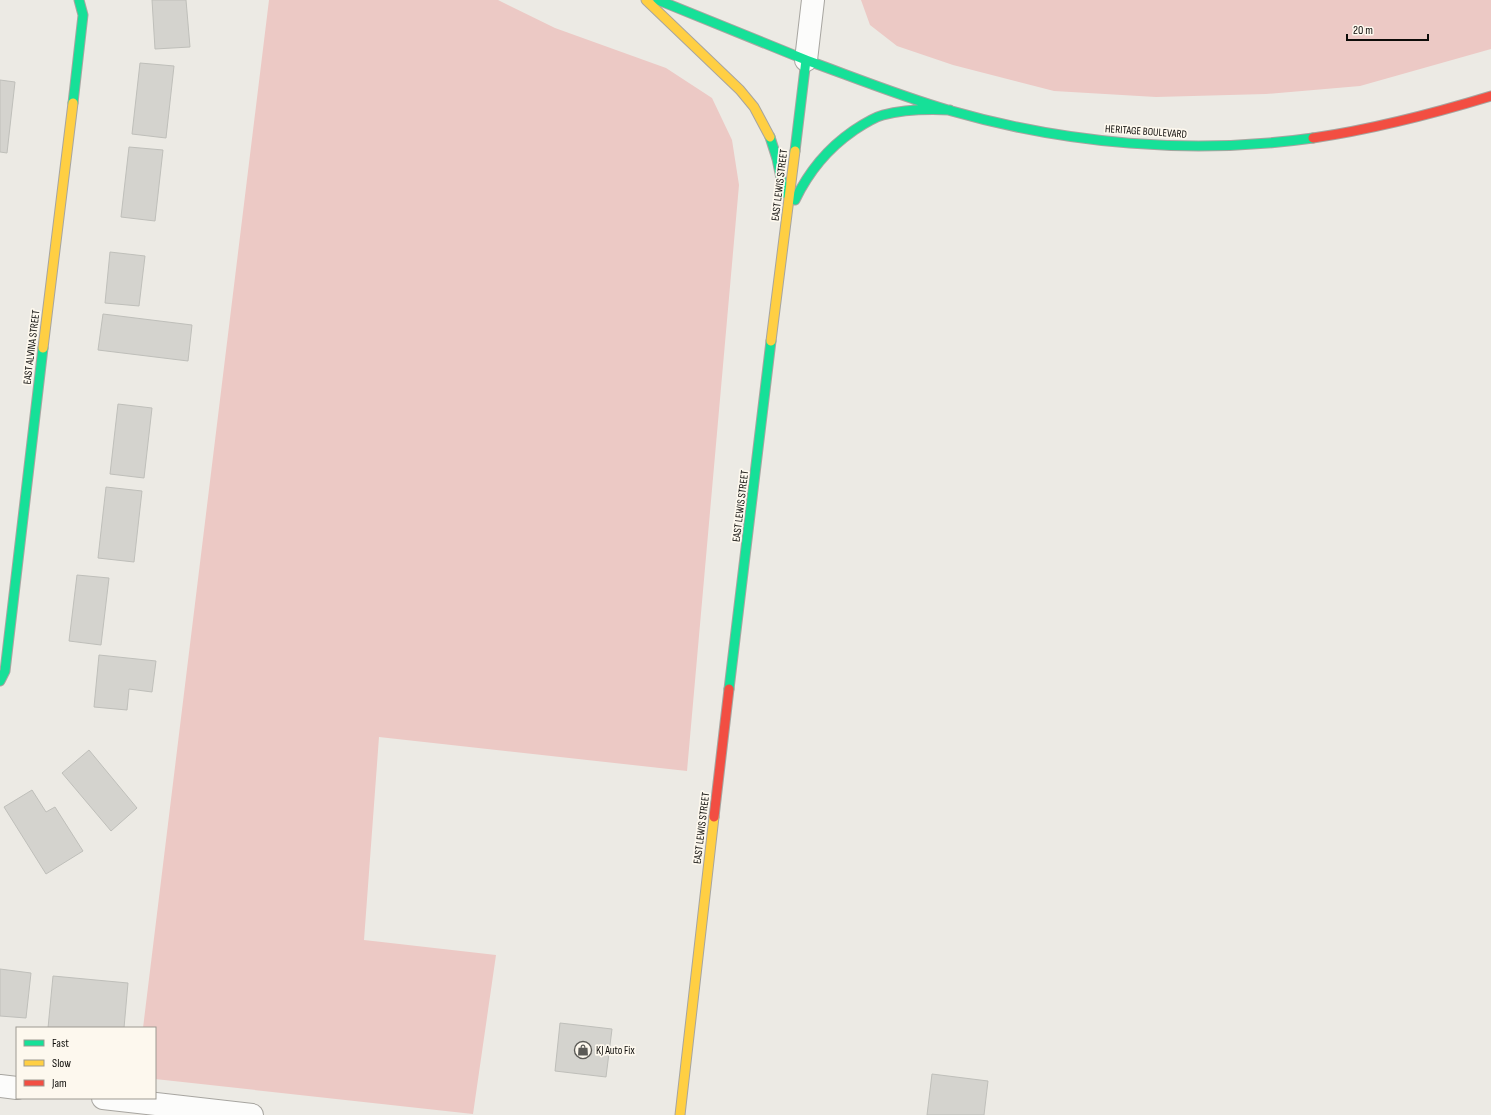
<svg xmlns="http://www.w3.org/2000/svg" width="1491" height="1115" font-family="'Sofia Sans Condensed',sans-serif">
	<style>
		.green { fill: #ecc9c5 }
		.building { fill: #d4d3ce; stroke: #bfbfba }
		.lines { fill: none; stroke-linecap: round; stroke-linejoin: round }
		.street-casing { stroke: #a7a5a0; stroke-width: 24 }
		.fast-casing { stroke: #a7a5a0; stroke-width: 11 }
		.slow-casing { stroke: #a7a5a0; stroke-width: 11 }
		.jam-casing { stroke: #a7a5a0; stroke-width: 11 }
		.street { stroke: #fcfcfb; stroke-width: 22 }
		.fast { stroke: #16e098; stroke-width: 9 }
		.slow { stroke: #ffcf43; stroke-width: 9 }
		.jam { stroke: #f24e42; stroke-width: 9 }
		.labels { text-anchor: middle; stroke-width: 3.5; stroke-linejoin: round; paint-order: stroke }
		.street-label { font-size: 11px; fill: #0d0c09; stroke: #fdf8ee }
		.poi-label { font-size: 11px; fill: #0d0c09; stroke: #fdf8ee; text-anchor: start }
	</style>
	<rect width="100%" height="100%" fill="#eceae4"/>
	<path class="green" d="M269,0h229l57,28 111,40 46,30 20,42 7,45 -52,586 -308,-34 -15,203 132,15 -23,159 -318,-35v-51h-12z
		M861,0h630v49l-131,37 -94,8 -110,3 -102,-6 -101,-26 -56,-19 -27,-21z"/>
	<path class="building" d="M152,0h34l4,47 -35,2z
		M140,63l34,3 -8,72 -34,-4z
		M0,80l15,2 -8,71 -7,-1z
		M129,147l34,3 -8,71 -34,-4z
		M110,252l35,4 -6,50 -34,-3z
		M103,314l89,11 -4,36 -90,-11z
		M118,404l34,4 -8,70 -34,-4z
		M106,487l36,4 -8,71 -36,-4z
		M77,575l32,3 -8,67 -32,-4z
		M99,655l57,6 -4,31 -23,-3 -2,21 -33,-3z
		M89,750l48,58 -26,23 -49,-58z
		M32,790l14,22 9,-5 28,44 -37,23 -42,-67z
		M0,969l31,4 -5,45 -26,-2z
		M53,976l75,7 -4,45h-76z
		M560,1023l52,6 -6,48 -51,-6z
		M932,1074l56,7 -4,34h-57z"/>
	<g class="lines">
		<g class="street-casing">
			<path id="street" d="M806,60l7,-60
				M0,1086l17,2
				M103,1098l149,17"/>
		</g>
		<g class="fast-casing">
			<path id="fast" d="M658,0l148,60 -11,91
				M806,60c47,17 94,36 142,50 118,34 244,45 365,28
				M73,103l10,-88 -4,-15
				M770,137l7,22 7,34
				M795,200c14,-29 32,-51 58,-69 9,-6 19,-13 30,-16 22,-6 45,-6 67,-5
				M0,681l5,-10 38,-323
				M729,689l42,-348"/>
		</g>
		<g class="slow-casing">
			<path id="slow" d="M646,0l94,90 14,17 16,30
				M771,341l24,-190
				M43,348l30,-245
				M680,1115l34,-298"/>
		</g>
		<g class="jam-casing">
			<path id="jam" d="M1313,138c61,-9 119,-24 178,-42
				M714,817l15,-128"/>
		</g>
		<use href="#street" class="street"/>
		<use href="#fast" class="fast"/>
		<use href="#slow" class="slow"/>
		<use href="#jam" class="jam"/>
	</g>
	<defs>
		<g id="shop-ring" transform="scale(0.9)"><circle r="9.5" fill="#fdf8ee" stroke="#5b5a56" stroke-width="1.5"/><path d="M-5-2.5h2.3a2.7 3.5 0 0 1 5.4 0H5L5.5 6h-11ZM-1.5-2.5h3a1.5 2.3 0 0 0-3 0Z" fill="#5b5a56"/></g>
	</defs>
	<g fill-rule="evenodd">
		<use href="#shop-ring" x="583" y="1050"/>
	</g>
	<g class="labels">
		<g class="street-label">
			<text transform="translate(1146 131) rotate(4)" y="4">HERITAGE BOULEVARD</text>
			<text transform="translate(779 185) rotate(-83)" y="4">EAST LEWIS STREET</text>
			<text transform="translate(31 347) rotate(-83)" y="4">EAST ALVINA STREET</text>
			<text transform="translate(740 506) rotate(-83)" y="4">EAST LEWIS STREET</text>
			<text transform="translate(701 828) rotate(-83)" y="4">EAST LEWIS STREET</text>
		</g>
		<g class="poi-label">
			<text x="596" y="1054">KJ Auto Fix</text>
		</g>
	</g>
	<rect x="16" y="1027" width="140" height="72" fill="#fdf8ee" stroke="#9d9a92"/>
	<rect x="24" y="1040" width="20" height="6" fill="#16e098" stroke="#9d9a92"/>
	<text x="52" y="1047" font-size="12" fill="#0d0c09">Fast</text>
	<rect x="24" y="1060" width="20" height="6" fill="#ffcf43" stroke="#9d9a92"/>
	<text x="52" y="1067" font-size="12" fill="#0d0c09">Slow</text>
	<rect x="24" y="1080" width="20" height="6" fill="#f24e42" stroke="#9d9a92"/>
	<text x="52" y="1087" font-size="12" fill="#0d0c09">Jam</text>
	<path d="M1347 34v6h81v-6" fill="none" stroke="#0d0c09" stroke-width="2"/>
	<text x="1353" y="34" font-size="12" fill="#0d0c09" stroke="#fdf8ee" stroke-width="3" paint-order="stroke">20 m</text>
</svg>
